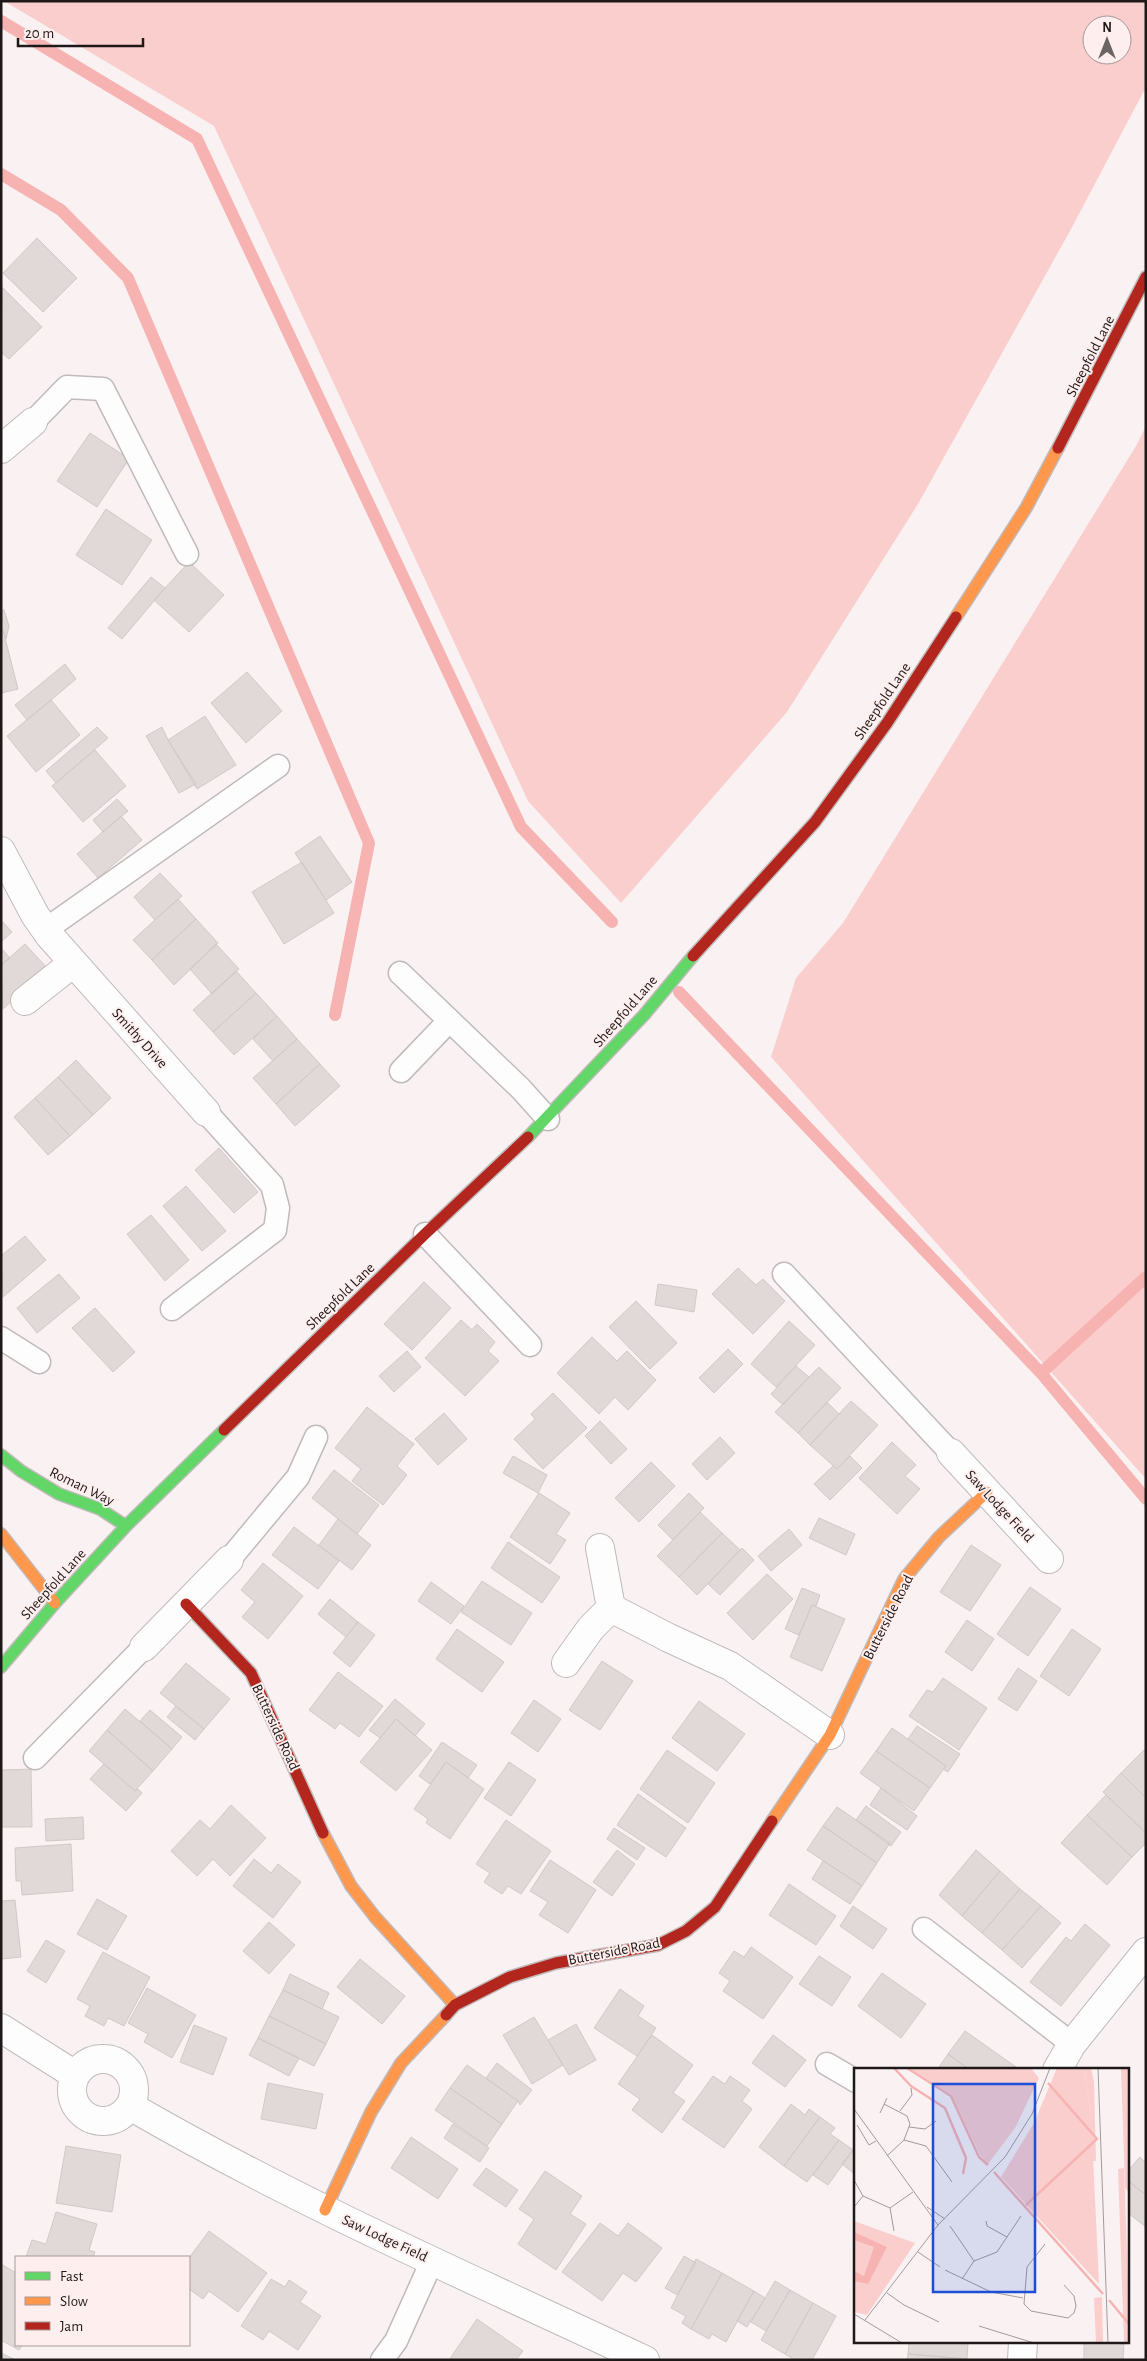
<svg xmlns="http://www.w3.org/2000/svg" width="1147" height="2361" font-family="'Alegreya Sans',sans-serif">
	<style>
		.grass { fill: #f9cecd; fill-rule: evenodd }
		.lines { fill: none; stroke-linecap: round; stroke-linejoin: round }
		.stream { stroke: #f6b3b2; stroke-width: 12 }
		.building { fill: #e0d9d8; stroke: #d0c9c8 }
		.lane-casing { stroke: #c1baba; stroke-width: 25 }
		.street-casing { stroke: #c1baba; stroke-width: 30 }
		.fast-casing { stroke: #c1baba; stroke-width: 14 }
		.slow-casing { stroke: #c1baba; stroke-width: 14 }
		.jam-casing { stroke: #c1baba; stroke-width: 14 }
		.lane { stroke: #fefdfd; stroke-width: 22 }
		.street { stroke: #fefdfd; stroke-width: 28 }
		.fast { stroke: #63d668; stroke-width: 11 }
		.slow { stroke: #ff974d; stroke-width: 11 }
		.jam { stroke: #b3261e; stroke-width: 11 }
		.labels { text-anchor: middle; stroke-width: 4; stroke-linejoin: round; paint-order: stroke }
		.street-label { font-size: 15px; fill: #1f1818; stroke: #feefee }
		.inset-river { fill: none; stroke: #f6b3b2; stroke-width: 2.5 }
		.inset-road { fill: none; stroke: #a29b9b; stroke-width: 1 }
		.view { fill: #1d4ed8; fill-opacity: 0.15; stroke: #1d4ed8; stroke-width: 2.5 }
		.inset-edge { fill: none; stroke: #1f1818; stroke-width: 2.5 }
	</style>
	<rect width="100%" height="100%" fill="#faf2f2"/>
	<path class="grass" d="M4,1h1142v86l-76,144 -152,273 -131,208 -166,191 -93,-102 -314,-675zM1092,25h30v30h-30z
		M1146,426v1053l-375,-422 25,-79 47,-55 293,-477z"/>
	<g class="lines">
		<path class="stream" d="M1,21l196,118 324,688 91,95
			M1,174l60,36 67,68 241,565 -34,172
			M679,992l362,381 105,126
			M1041,1373l105,-96"/>
	</g>
	<path class="building" d="M37,238l40,40 -34,34 -40,-39z
		M2,287l40,40 -33,32 -8,-7z
		M90,433l39,26 -32,48 -40,-26z
		M106,509l46,31 -30,45 -46,-30z
		M189,562l35,33 -35,37 -35,-32z
		M151,577l14,11 -43,51 -14,-11z
		M1,610h3l5,16 -3,13 -3,-9h-2z
		M1,630h2l15,59 -17,4z
		M65,664l11,15 -49,41 -12,-15z
		M247,672l35,39 -36,32 -35,-40z
		M51,700l29,35 -44,37 -29,-36z
		M205,716l31,49 -39,24 -29,-49z
		M97,727l11,11 -52,45 -10,-12z
		M162,727l6,13 28,44 -17,9 -33,-57z
		M95,750l31,36 -43,36 -31,-36z
		M117,799l11,12 -25,21 -10,-12z
		M121,816l21,24 -44,38 -21,-24z
		M320,836l32,46 -26,18 -31,-47z
		M302,862l32,51 -50,31 -32,-52z
		M160,873l22,23 -27,24 -21,-23z
		M178,899l18,20 -44,41 -19,-20z
		M196,919l22,24 -44,42 -22,-25z
		M1,920l11,12 -11,10z
		M25,944l23,25 -45,40 -2,-44z
		M216,944l23,25 -27,25 -22,-25z
		M1,948l9,10 -9,7z
		M236,971l20,22 -43,39 -20,-22z
		M256,993l21,23 -43,39 -21,-23z
		M277,1016l20,23 -24,22 -20,-22z
		M297,1039l23,25 -44,40 -23,-26z
		M76,1060l35,38 -18,17 -35,-38z
		M320,1064l20,22 -45,40 -19,-22z
		M58,1077l35,38 -23,21 -35,-38z
		M35,1098l35,38 -22,19 -34,-38z
		M219,1148l39,44 -24,21 -39,-43z
		M186,1186l40,45 -24,20 -39,-45z
		M151,1215l38,45 -24,21 -38,-47z
		M25,1236l21,24 -43,37 -2,-41z
		M738,1268l18,17 7,-6 22,22 -32,33 -41,-40z
		M59,1274l21,24 -43,35 -20,-25z
		M424,1282l27,26 -39,42 -28,-26z
		M658,1284l39,6 -3,22 -39,-7z
		M636,1301l41,42 -27,26 -41,-42z
		M95,1308l40,44 -22,20 -41,-44z
		M461,1320l11,10 5,-6 18,18 -7,9 11,10 -34,35 -40,-38z
		M789,1321l26,24 -39,42 -25,-23z
		M592,1337l25,24 10,-10 29,29 -28,30 -13,-13 -16,17 -42,-41z
		M728,1349l15,15 -29,29 -15,-15z
		M407,1351l14,16 -27,25 -15,-16z
		M796,1366l13,11 -26,28 -12,-11z
		M819,1367l22,21 -43,45 -23,-21z
		M553,1393l34,35 -44,41 -29,-30 21,-20 -4,-5z
		M851,1401l27,24 -41,44 -27,-24z
		M827,1402l12,12 -29,31 -12,-12z
		M367,1407l47,37 -17,22 10,9 -24,30 -31,-24 9,-12 -26,-21z
		M444,1413l23,26 -29,26 -23,-26z
		M600,1421l27,28 -16,15 -26,-28z
		M720,1437l15,16 -28,27 -15,-16z
		M892,1442l24,23 -11,11 15,13 -23,25 -38,-36z
		M513,1456l34,19 -9,18 -35,-20z
		M850,1456l12,12 -32,32 -16,-16 19,-18 4,3z
		M651,1462l24,24 -36,36 -24,-24z
		M334,1470l45,35 -22,29 -45,-36z
		M539,1493l31,20 -14,21 10,6 -16,24 -40,-27z
		M689,1493l15,15 -31,32 -15,-15z
		M700,1512l22,21 -43,44 -22,-21z
		M819,1518l36,16 -9,21 -37,-17z
		M338,1519l33,26 -19,25 -33,-25z
		M294,1527l45,34 -21,28 -46,-34z
		M789,1529l13,16 -31,26 -13,-15z
		M722,1533l18,17 -43,45 -18,-18z
		M508,1542l52,35 -18,26 -51,-35z
		M971,1545l30,20 -31,46 -30,-19z
		M742,1548l12,12 -34,35 -12,-11z
		M263,1563l40,33 -35,43 -26,-22 13,-15 -14,-12z
		M767,1574l26,25 -40,41 -26,-27z
		M482,1581l50,32 -21,32 -50,-33z
		M431,1582l33,24 -13,18 -33,-23z
		M1030,1587l31,22 -33,47 -31,-22z
		M802,1588l18,7 -4,11 -4,-1 -13,30 -14,-6z
		M330,1599l28,23 -12,15 -28,-23z
		M812,1605l33,14 -23,52 -32,-14z
		M967,1620l27,19 -22,32 -27,-19z
		M358,1622l17,13 -25,32 -17,-14z
		M457,1629l47,33 -22,30 -46,-33z
		M1072,1629l29,20 -32,47 -29,-20z
		M602,1661l31,20 -33,49 -31,-20z
		M186,1663l44,36 -26,30 -44,-36z
		M1018,1668l19,13 -20,30 -19,-12z
		M338,1672l45,34 -24,31 -19,-14 -5,6 -26,-19z
		M943,1678l44,30 -28,42 -50,-34 18,-26 6,2z
		M395,1699l30,25 -10,12 -19,-17 -16,19 -11,-8z
		M534,1700l27,19 -23,33 -27,-19z
		M699,1701l46,33 -28,37 -45,-33z
		M176,1706l28,23 -9,11 -28,-23z
		M125,1709l47,40 -19,22 -46,-41z
		M150,1710l32,27 -10,12 -32,-28z
		M396,1719l36,31 -36,41 -36,-29z
		M917,1726l43,28 -12,18 -5,-3 3,-3 -38,-27z
		M892,1728l54,38 -16,22 -54,-37z
		M107,1730l46,41 -18,20 -46,-40z
		M442,1742l35,23 -9,13 -22,-16 -16,22 -11,-8z
		M667,1750l48,33 -27,40 -48,-34z
		M1144,1750l2,2v46l-25,-25z
		M876,1751l54,37 -16,23 -54,-38z
		M446,1762l38,27 -34,50 -24,-16 2,-4 -14,-10z
		M509,1762l27,18 -25,36 -27,-18z
		M104,1764l31,27 3,-2 4,4 -16,18 -36,-32z
		M31,1769l1,58h-31v-57z
		M1121,1773l25,25v35l-43,-41z
		M881,1788l36,28 -10,14 -37,-25z
		M638,1794l48,34 -20,29 -49,-32z
		M1106,1795l40,38v10l-14,14 -45,-42z
		M231,1805l35,33 -36,38 -17,-17 -16,17 -26,-25 29,-31 10,9z
		M866,1806l35,26 -10,14 -35,-26z
		M837,1807l53,36 -13,20 -54,-37z
		M1087,1815l45,42 -25,28 -46,-42z
		M83,1817l1,22 -38,2 -1,-22z
		M506,1820l45,31 -30,43 -13,-8 -6,8 -18,-12 6,-9 -14,-9z
		M823,1826l54,37 -15,23 -55,-36z
		M614,1828l31,20 -8,12 -30,-21z
		M71,1844l2,47 -51,4 -1,-14h-5l-1,-33z
		M617,1850l18,14 -23,32 -19,-14z
		M976,1850l24,21 -38,45 -23,-21z
		M254,1859l17,14 7,-9 23,18 -28,36 -40,-32z
		M550,1860l46,30 -28,43 -29,-18 9,-13 -18,-11z
		M823,1861l39,25 -12,18 -38,-25z
		M1000,1871l20,18 -38,44 -20,-17z
		M789,1884l47,32 -20,29 -47,-30z
		M1020,1889l21,17 -39,44 -20,-17z
		M97,1899l30,17 -20,34 -30,-16z
		M15,1900l6,57 -20,2v-58z
		M853,1906l34,23 -14,20 -33,-23z
		M1041,1906l20,17 -39,45 -20,-18z
		M269,1922l26,23 -26,29 -26,-23z
		M1085,1924l25,21 -49,61 -31,-24 36,-45 5,4z
		M46,1940l19,11 -19,32 -19,-12z
		M751,1947l42,30 -30,42 -40,-28 7,-10 -11,-8 15,-22 10,6z
		M103,1952l47,25 -26,49 -16,-8 -4,8 -19,-10 5,-10 -13,-7z
		M819,1956l32,21 -19,29 -33,-22z
		M360,1959l45,37 -23,28 -45,-37z
		M882,1973l44,31 -25,34 -43,-32z
		M290,1974l39,19 -7,16 -39,-19z
		M147,1988l49,27 -24,43 -28,-16 4,-8 -20,-11z
		M620,1989l24,17 -6,10 18,12 -19,28 -43,-28z
		M283,1990l56,27 -13,27 -57,-28z
		M269,2016l57,28 -12,22 -56,-28z
		M534,2017l29,48 -31,19 -29,-49z
		M576,2024l20,36 -27,15 -21,-35z
		M194,2025l33,13 -14,37 -33,-13z
		M965,2031l51,36 -3,3h-43l-22,-16z
		M652,2035l41,30 -20,28 12,8 -23,32 -30,-23 8,-11 -22,-15z
		M773,2035l33,25 -21,27 -33,-24z
		M258,2038l41,20 -10,18 -40,-21z
		M948,2054l22,16h-33z
		M497,2063l35,27 -12,15 -2,-4 -32,-23z
		M467,2065l51,36 -16,23 -52,-36z
		M713,2076l12,8 5,-8 20,14 -8,11 10,8 -28,39 -42,-29z
		M268,2083l55,11 -7,35 -55,-10z
		M450,2088l52,36 -15,22 -52,-36z
		M791,2104l14,11 4,-6 11,8 -36,49 -25,-19z
		M820,2117l15,11 -5,6 9,6 -32,42 -23,-16z
		M453,2124l36,24 -9,14 -36,-24z
		M411,2137l47,32 -20,30 -47,-31z
		M839,2140l14,10 -25,35 -15,-10z
		M66,2146l55,9 -9,57 -56,-9z
		M856,2146v29l-14,-11z
		M1140,2157l6,6v32l-18,-14v-10z
		M486,2168l32,22 -12,17 -33,-22z
		M545,2171l37,25 -12,18 16,10 -30,46 -38,-26 16,-25 -15,-10z
		M1128,2181l18,14v32l-18,-14z
		M56,2212l41,12 -8,26 6,2 -2,5h-67l6,-17 14,4z
		M600,2223l18,13 10,-13 34,25 -26,34 -13,-9 -21,28 -40,-29z
		M209,2231l58,42 -29,39 -29,-21 -6,8 -14,-10v-31z
		M684,2256l12,7 -19,32 -12,-7z
		M696,2259l26,14 -31,56 -9,-6 4,-7 -15,-8z
		M1,2264l15,9v72h6l-3,5 -18,-10z
		M722,2273l32,18 -28,51 -14,-8 -3,5 -18,-10z
		M271,2279l14,8 4,-7 18,12 -7,10 21,14 -23,34 -29,-19 -6,9 -22,-14z
		M775,2281l15,9 -24,41 -15,-9z
		M790,2290l23,13 -28,51 -24,-14z
		M754,2291l11,7 -18,29 -10,-6z
		M813,2303l23,13 -24,44h-17l-10,-6z
		M477,2319l46,32 -7,9h-67z
		M909,2342h59l-1,17 -59,-5z
		M1084,2342h40l-1,18h-39z
		M1,2353l15,7h-15z
		M908,2354l59,5 -60,1z"/>
	<g class="lines">
		<g class="lane-casing">
			<path id="lane" d="M33,422l34,-35 36,2 84,165
				M45,930l233,-164
				M400,973l121,116 27,30
				M401,1071l48,-50
				M425,1234l105,111
				M784,1274l167,179
				M172,1309l103,-79 3,-22 -6,-23 -66,-73
				M1,1338l38,24
				M229,1560l69,-83 18,-40
				M35,1758l109,-111
				M924,1929l148,115
				M827,2064l29,17
				M382,2360l14,-19 36,-80"/>
		</g>
		<g class="street-casing">
			<path id="street" d="M1,449l32,-27
				M1,851l34,64 14,20 157,177
				M25,1001l48,-38
				M951,1453l98,106
				M600,1548l11,60 58,30 61,28 100,69
				M144,1647l85,-87
				M566,1663l25,-35 20,-20
				M1,2028l74,47
				M72 2090a31 31 0 1 1 62 0a31 31 0 1 1-62 0Z
				M1057,2070l15,-26 74,-92
				M130,2106c166,96 342,173 515,254
				M1022,2360l1,-18"/>
		</g>
		<g class="fast-casing">
			<path id="fast" d="M528,1137l116,-122 49,-59
				M1,1455l20,16 38,23 41,15 26,17
				M1,1667l54,-64 71,-77 98,-96"/>
		</g>
		<g class="slow-casing">
			<path id="slow" d="M956,617l70,-109 32,-60
				M1,1534l54,69
				M772,1821l58,-86 74,-156 35,-42 48,-45
				M323,1833l28,53 24,31 80,88
				M325,2210l46,-98 30,-49 45,-48"/>
		</g>
		<g class="jam-casing">
			<path id="jam" d="M1058,448l88,-171
				M693,956l122,-134 72,-99 69,-106
				M224,1430l201,-196 103,-97
				M186,1604l65,69 72,160
				M446,2015l9,-10 55,-28 46,-14 102,-18 28,-14 29,-24 57,-86"/>
		</g>
		<use href="#lane" class="lane"/>
		<use href="#street" class="street"/>
		<use href="#fast" class="fast"/>
		<use href="#slow" class="slow"/>
		<use href="#jam" class="jam"/>
	</g>
	<g class="labels">
		<g class="street-label">
			<text transform="translate(1090 356) rotate(-63)" y="5">Sheepfold Lane</text>
			<text transform="translate(882 701) rotate(-56)" y="5">Sheepfold Lane</text>
			<text transform="translate(625 1011) rotate(-49)" y="5">Sheepfold Lane</text>
			<text transform="translate(140 1038) rotate(48)" y="5">Smithy Drive</text>
			<text transform="translate(340 1296) rotate(-44)" y="5">Sheepfold Lane</text>
			<text transform="translate(82 1486) rotate(26)" y="5">Roman Way</text>
			<text transform="translate(1000 1506) rotate(47)" y="5">Saw Lodge Field</text>
			<text transform="translate(53 1584) rotate(-48)" y="5">Sheepfold Lane</text>
			<text transform="translate(888 1617) rotate(-63)" y="5">Butterside Road</text>
			<text transform="translate(276 1727) rotate(65)" y="5">Butterside Road</text>
			<text transform="translate(614 1951) rotate(-11)" y="5">Butterside Road</text>
			<text transform="translate(385 2238) rotate(25)" y="5">Saw Lodge Field</text>
		</g>
	</g>
	<g transform="translate(854 2068)">
		<rect width="275" height="275" fill="#faf2f2"/>
		<path d="M55,0h122l8,10 -24,50 -27,36 -8,-9 -28,-60zM203,0h27l7,46 8,170 -98,-107 33,-54zM267,0h8v125l-4,-5z" fill="#f9cecd"/>
		<path d="M230,0h7l3,14 2,79h-5v-47zM270,100l5,143v32h-5l-6,-174zM248,229l1,46h-7l-2,-45z" fill="#f9cecd"/>
		<path d="M0,153l61,22 -48,72 -13,-3z" fill="#f9cecd"/>
		<path d="M0,164l33,15 -19,37 -14,-3v-10l10,5 10,-29 -20,-7z" fill="#f6b3b2"/>
		<path class="inset-river" d="M40,0l17,18 34,22 21,50 -3,16M53,0l44,28 28,61 9,8M140,104l109,122M172,137l71,-66 -49,-56M255,232l20,24"/>
		<path class="inset-road" d="M244,0l10,275M30,36l23,12 3,8 -6,16 -17,16M0,41l84,116M46,43l12,-16 -1,-7M26,45l7,-15M3,57l12,20 7,-4M55,59l16,2 11,-8M50,72l22,6 26,36M0,112l9,16 -9,11M9,128l27,12 23,-16M73,139l18,12M36,140l4,23M132,153l1,5 20,11M96,158l24,35M191,176l-18,23 -3,37 7,7 37,7 6,-5 2,-7 -2,-10 -10,-11M64,184l22,15M91,202l46,22 32,6M108,211l12,-18 23,-9 24,-36M33,225l17,12 35,17M0,246l48,29M11,252l73,-95 67,-68 27,-43 18,-46M125,258l55,17"/>
		<path class="view" d="M79,16h102v208h-102z"/>
		<rect width="275" height="275" class="inset-edge"/>
	</g>
	<rect width="1147" height="2361" fill="none" stroke="#1f1818" stroke-width="5"/>
	<rect x="15" y="2256" width="175" height="90" fill="#feefee" stroke="#a59998"/>
	<rect x="25" y="2272" width="25" height="8" fill="#63d668" stroke="#a59998"/>
	<text x="60" y="2281" font-size="15" fill="#1f1818">Fast</text>
	<rect x="25" y="2297" width="25" height="8" fill="#ff974d" stroke="#a59998"/>
	<text x="60" y="2306" font-size="15" fill="#1f1818">Slow</text>
	<rect x="25" y="2322" width="25" height="8" fill="#b3261e" stroke="#a59998"/>
	<text x="60" y="2331" font-size="15" fill="#1f1818">Jam</text>
	<g transform="translate(1107 40)"><circle r="24" fill="#feefee" stroke="#a59998"/>
	<path d="M0-4L9 19L0 12L-9 19Z" fill="#6c6464"/>
	<text y="-8" font-size="14" font-weight="bold" text-anchor="middle" fill="#1f1818">N</text>
	</g>
	<path d="M18 38v8h125v-8" fill="none" stroke="#1f1818" stroke-width="2.5"/>
	<text x="25" y="38" font-size="15" fill="#1f1818" stroke="#feefee" stroke-width="4" paint-order="stroke">20 m</text>
</svg>
